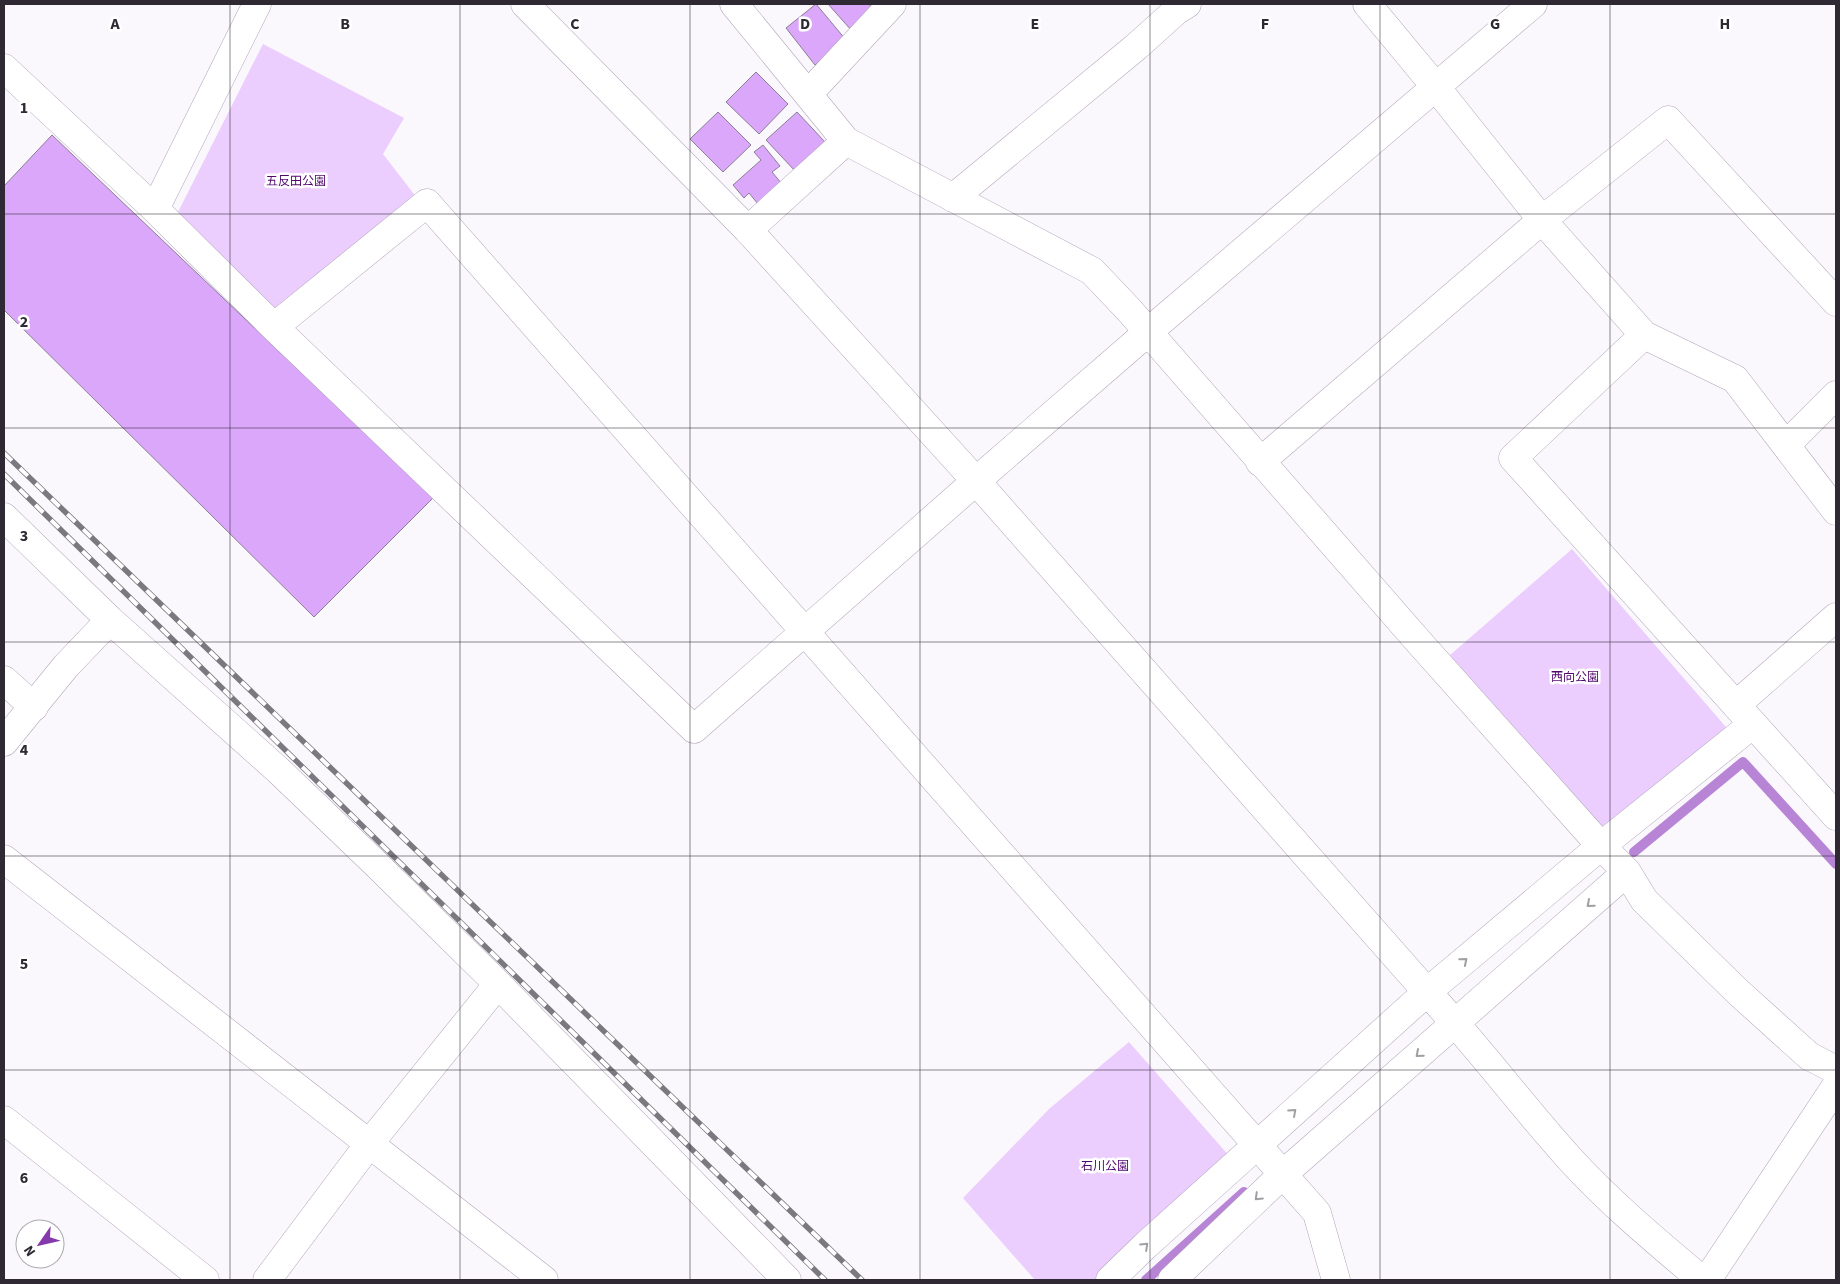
<svg xmlns="http://www.w3.org/2000/svg" width="1840" height="1284" font-family="'Source Sans 3','Noto Sans JP',sans-serif">
	<style>
		.green { fill: #ebcdfe }
		.lines { fill: none; stroke-linecap: round; stroke-linejoin: round }
		.stream { stroke: #b885d6; stroke-width: 10 }
		.building { fill: #dba7fb; stroke: #8b7e93 }
		.pedestrian-casing { stroke: #b2a5bb; stroke-width: 29 }
		.minor-casing { stroke: #b2a5bb; stroke-width: 29 }
		.tertiary-casing { stroke: #b2a5bb; stroke-width: 29 }
		.pedestrian { stroke: #fff; stroke-width: 28 }
		.minor { stroke: #fff; stroke-width: 28 }
		.tertiary { stroke: #fff; stroke-width: 28 }
		.rail-casing { stroke: #7c7880; stroke-width: 5.5 }
		.rail { stroke: #fff; stroke-width: 4; stroke-dasharray: 11; stroke-linecap: butt }
		.oneway { stroke: #a19fa3 }
		.grid { fill: none; stroke: #2e2932; stroke-width: 1; stroke-opacity: 0.55 }
		.labels { text-anchor: middle; stroke-width: 5; stroke-linejoin: round; paint-order: stroke }
		.park-label { font-size: 12px; fill: #4f066d; stroke: #fff }
		.grid-label { font-size: 16px; text-anchor: middle; font-weight: bold; fill: #2e2932; stroke: #fff; stroke-width: 5; stroke-linejoin: round; paint-order: stroke }
	</style>
	<rect width="100%" height="100%" fill="#fbf8fd"/>
	<path class="green" d="M263,44l141,74 -21,36 34,44 -135,118 -105,-102z
		M1572,549l160,185 -123,106 -160,-184z
		M1129,1042l102,116 -134,122h-62l-72,-82 86,-89z"/>
	<g class="lines">
		<path class="stream" d="M1634,852l109,-90 93,102
			M1146,1280l98,-88"/>
	</g>
	<path class="building" d="M816,4l30,36 -31,25 -29,-37z
		M828,4h41l5,6 -22,21z
		M756,72l32,32 -29,30 -33,-32z
		M718,112l33,33 -28,27 -33,-33z
		M797,112l29,31 -30,29 -30,-32z
		M52,135l381,363 -119,119 -310,-307v-124z
		M763,145l17,21 -8,6 10,12 -24,20 -9,-11 -5,5 -11,-13 28,-25 -7,-8z"/>
	<g class="lines">
		<g class="pedestrian-casing">
			<path id="pedestrian" d="M1736,705l100,-88
				M1601,846l152,-122"/>
		</g>
		<g class="minor-casing">
			<path id="minor" d="M734,4l112,137 246,130 37,39 289,331 183,205 26,26 17,28 94,92 71,64 27,14
				M1367,4l68,82 107,134 102,115 91,44 101,132
				M4,68l151,141 119,118 420,402 282,-248
				M809,93l83,-89
				M953,198l183,-151 40,-36 11,-7
				M155,209l102,-205
				M748,230l98,-89
				M274,327l153,-124 890,1010 19,67
				M1644,335l-131,123 323,358
				M1786,445l50,-50
				M1260,462l282,-242 126,-100 168,182
				M4,517l106,103 168,150 98,94 122,120 289,296
				M4,680l30,27
				M4,742l62,-76 44,-46
				M4,859l540,421
				M4,1120l201,160
				M267,1280l102,-136 129,-160
				M1110,1280l35,-34 282,-254 174,-146
				M1172,1280l110,-105 345,-303
				M1707,1280l129,-194"/>
		</g>
		<g class="tertiary-casing">
			<path id="tertiary" d="M525,4l223,226 228,251 451,511c51,54 94,113 143,167 40,44 87,83 132,121
				M976,481l172,-149 385,-328"/>
		</g>
		<use href="#pedestrian" class="pedestrian"/>
		<use href="#minor" class="minor"/>
		<use href="#tertiary" class="tertiary"/>
		<g class="rail-casing">
			<path id="rail" d="M4,453l858,827
				M4,474l821,806"/>
		</g>
		<use href="#rail" class="rail"/>
	</g>
	<defs><path id="oneway-chevron" d="M-2-3.5L2.5 0L-2 3.5" fill="none" stroke-width="1.6" stroke-linecap="round" stroke-linejoin="round" transform="scale(1.25)"/></defs>
	<g class="oneway">
		<use href="#oneway-chevron" transform="translate(1590 904) rotate(139)"/>
		<use href="#oneway-chevron" transform="translate(1464 961) rotate(-40)"/>
		<use href="#oneway-chevron" transform="translate(1419 1054) rotate(139)"/>
		<use href="#oneway-chevron" transform="translate(1293 1112) rotate(-42)"/>
		<use href="#oneway-chevron" transform="translate(1258 1197) rotate(136)"/>
		<use href="#oneway-chevron" transform="translate(1145 1246) rotate(-43)"/>
	</g>
	<path class="grid" d="M230,4v1276M460,4v1276M690,4v1276M920,4v1276M1150,4v1276M1380,4v1276M1610,4v1276M4,214h1832M4,428h1832M4,642h1832M4,856h1832M4,1070h1832"/>
	<g class="labels">
		<g class="park-label">
			<text x="296" y="185">五反田公園</text>
			<text x="1575" y="681">西向公園</text>
			<text x="1105" y="1170">石川公園</text>
		</g>
	</g>
	<g class="grid-label">
		<text x="115" y="29">A</text>
		<text x="345" y="29">B</text>
		<text x="575" y="29">C</text>
		<text x="805" y="29">D</text>
		<text x="1035" y="29">E</text>
		<text x="1265" y="29">F</text>
		<text x="1495" y="29">G</text>
		<text x="1725" y="29">H</text>
		<text x="24" y="113">1</text>
		<text x="24" y="327">2</text>
		<text x="24" y="541">3</text>
		<text x="24" y="755">4</text>
		<text x="24" y="969">5</text>
		<text x="24" y="1183">6</text>
	</g>
	<rect width="1840" height="1284" fill="none" stroke="#2e2932" stroke-width="10"/>
	<g transform="translate(40 1244) rotate(236)"><circle r="24" fill="#ffffff" stroke="#aba9ad"/>
	<path d="M0-4L9 19L0 12L-9 19Z" fill="#853aac"/>
	<text y="-8" font-size="14" font-weight="bold" text-anchor="middle" fill="#2e2932">N</text>
	</g>
</svg>
